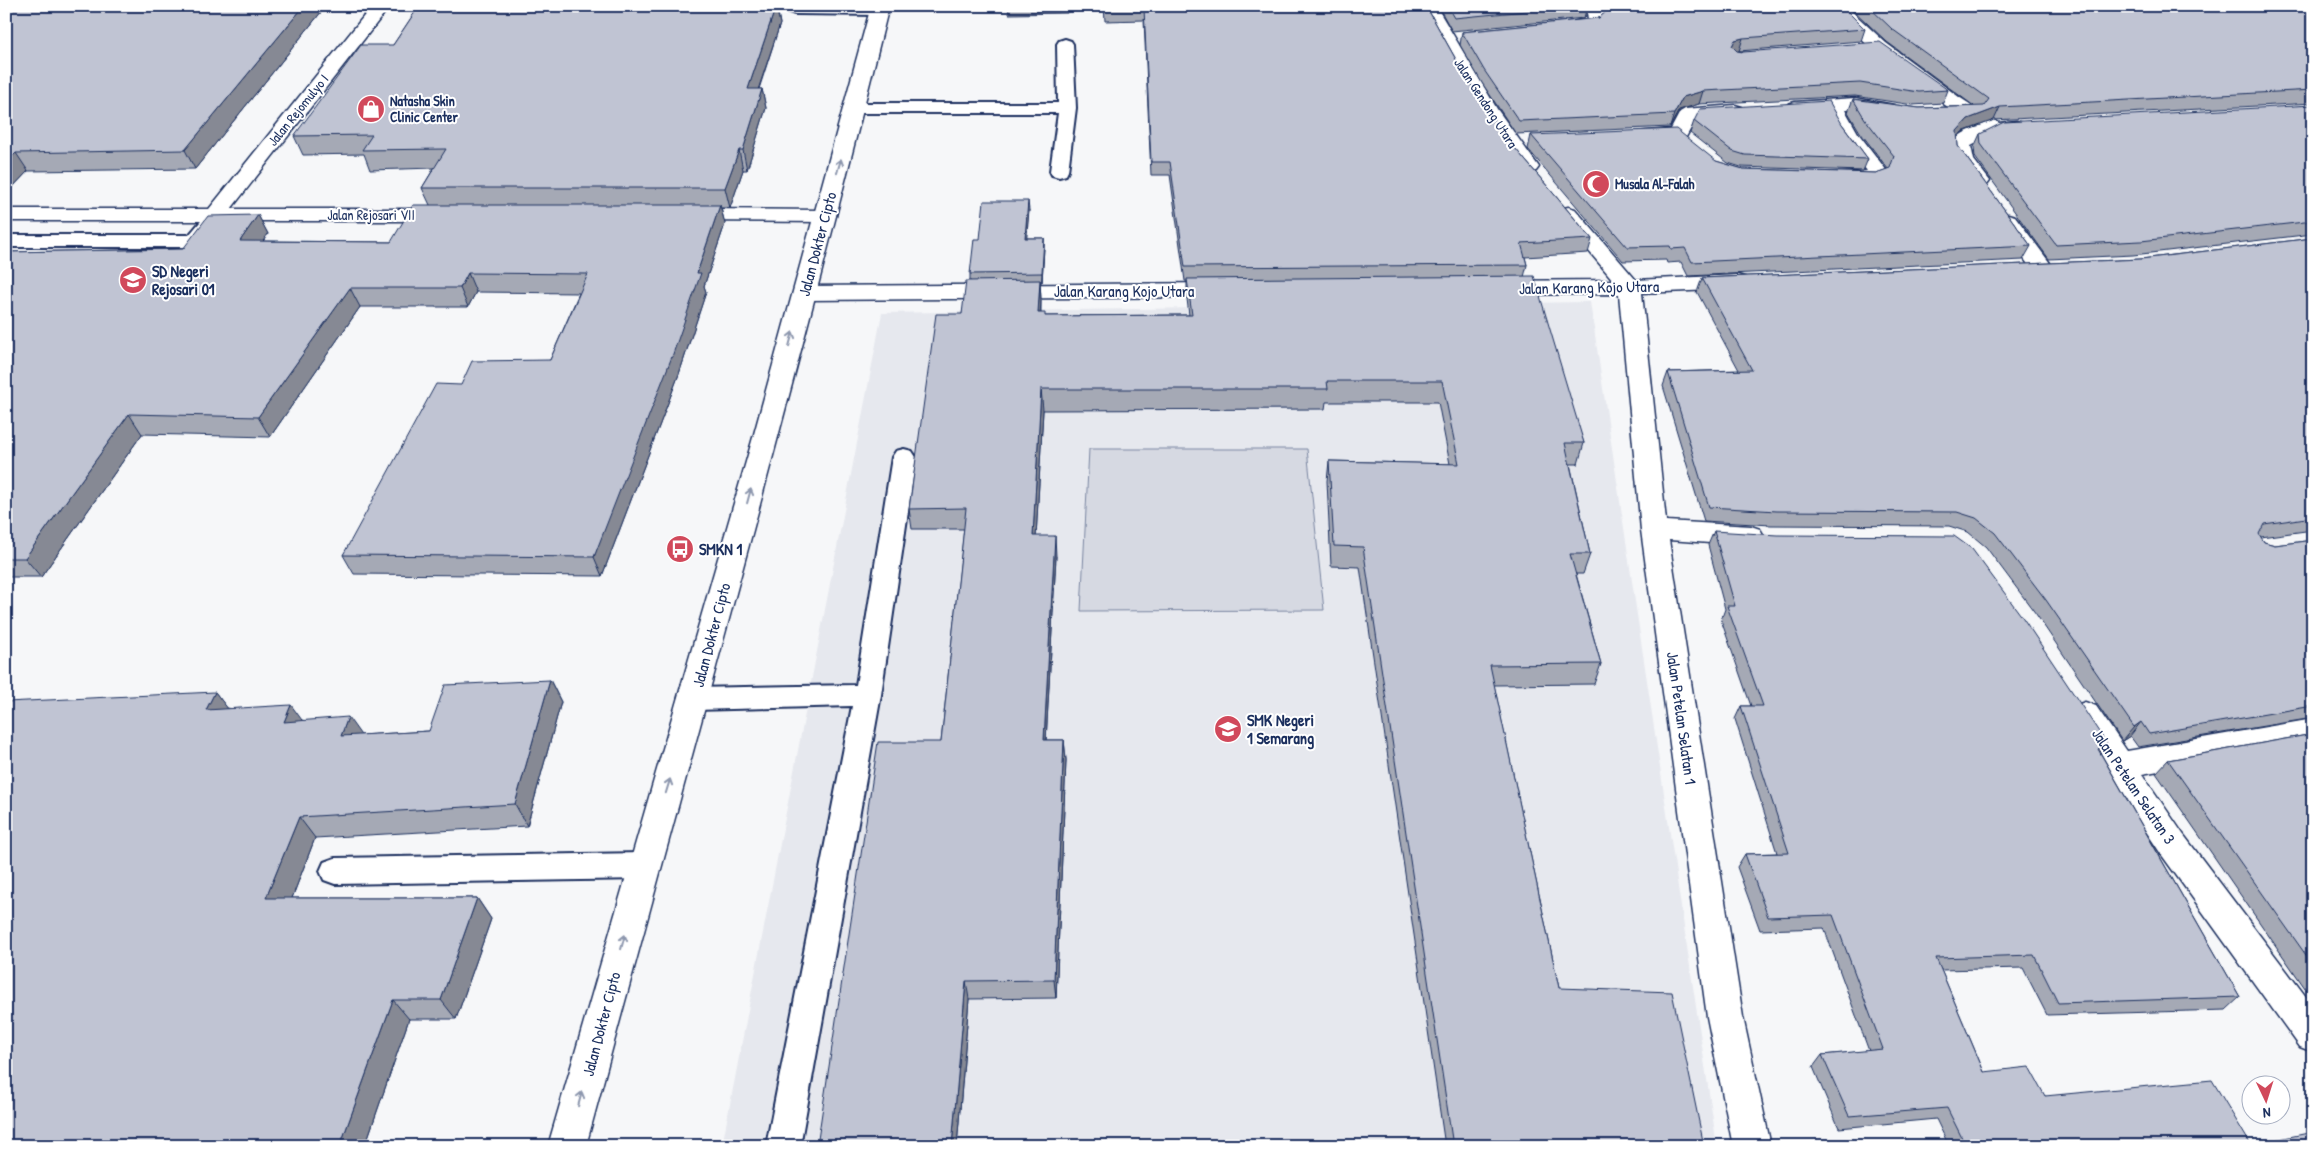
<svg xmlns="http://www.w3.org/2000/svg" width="2319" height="1152" font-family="'Patrick Hand',sans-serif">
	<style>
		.built { fill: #e6e8ee }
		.green { fill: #d6d9e2; stroke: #7884a0 }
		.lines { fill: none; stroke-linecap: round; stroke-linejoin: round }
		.lane-casing { stroke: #1b2f5e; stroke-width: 4 }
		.street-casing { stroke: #1b2f5e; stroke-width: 3 }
		.highway-casing { stroke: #1b2f5e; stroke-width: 3 }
		.lane { fill: #fff; fill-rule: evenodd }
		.street { fill: #fff; fill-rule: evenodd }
		.highway { fill: #fff; fill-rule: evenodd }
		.wall { fill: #a5a9b5; stroke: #1b2f5e }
		.shaded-wall { fill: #868994; stroke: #1b2f5e }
		.building { fill: #c0c4d3; stroke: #1b2f5e }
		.oneway { stroke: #8d97ae }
		.labels { text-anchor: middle; stroke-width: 4; stroke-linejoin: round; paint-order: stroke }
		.far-poi-label { font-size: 14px; font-weight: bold; fill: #1b2f5e; stroke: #fff; text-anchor: start }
		.far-street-label { font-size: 14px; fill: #1b2f5e; stroke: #fff }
		.street-label { font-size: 16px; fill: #1b2f5e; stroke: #fff }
		.poi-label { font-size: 16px; font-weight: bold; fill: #1b2f5e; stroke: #fff; text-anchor: start }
	</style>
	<rect width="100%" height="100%" fill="#f6f7f9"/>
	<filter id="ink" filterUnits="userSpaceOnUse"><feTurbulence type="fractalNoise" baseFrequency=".02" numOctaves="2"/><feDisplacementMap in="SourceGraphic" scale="10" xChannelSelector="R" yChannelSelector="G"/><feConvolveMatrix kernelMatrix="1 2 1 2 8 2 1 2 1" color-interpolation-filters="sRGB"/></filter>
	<g filter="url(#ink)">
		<path class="built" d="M1590,302l127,844h-995l160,-833z"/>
		<path class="green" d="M1089,449h218l17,161 -243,1z"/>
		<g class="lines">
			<g class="lane-casing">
				<path id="lane" d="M783,6h100l4,4 -2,3 -6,2 -84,-1 -6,-2z
					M1065,39l6,2 2,3 3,64 -8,63 -2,4 -7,2 -7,-2 -2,-4 8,-58h-202l-6,-1 -3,-4 3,-4 6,-1h202l-1,-59 2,-3z
					M213,213l7,2 3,4 -18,23 -13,5h-186v-12h183l17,-20z
					M904,449l8,2 4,6 -35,238 -81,451h-34l86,-440 -158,4 -10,-3 -3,-8 3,-8 10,-3 162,-3 36,-228 4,-6z
					M644,853l10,4 5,9 -5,9 -10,4 -309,5 -11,-4 -4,-9 4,-9 11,-4z"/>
			</g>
			<g class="street-casing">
				<path id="street" d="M372,6h18l-159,203h215l7,2 4,4 -4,4 -7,2h-440v-12h203z
					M1418,6h18l61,103 42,58 -3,4 -7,2 -7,-2 -15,-19 -29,-43z
					M1586,6h18l2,10 -4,9c-11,7 -30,10 -43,7l-3,-4 3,-4 29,-5z
					M1826,6h20l40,37 73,54 40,26 17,-2 7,2 3,4 -3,4 -34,6 -18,9 3,14 16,21 -3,4c-5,2 -10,3 -15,0 -5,-4 -9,-11 -12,-16 -16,-24 -6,-35 19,-42l-34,-22 -71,-54z
					M1855,98l39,7 3,4 -3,4c-16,4 -33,-4 -49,-3l13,23 29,38 -3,9c-14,7 -33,6 -48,2l-3,-4 3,-4 31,-3 -28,-36 -13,-23 -31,2 -7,-2 -3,-4 3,-4 7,-2z
					M1735,105l7,2 3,4 -3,4 -46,4 -11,20 -42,3 -7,-2 -3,-4 3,-4 35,-3 9,-17 5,-3z
					M1568,207l7,2 61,71 101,-5 8,2 3,5 -3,5 -8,2 -95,4 24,228 85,5 9,3 4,7 -4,7 -9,3 -82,-6 74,477 28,129h-38l-26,-129 -66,-487 -22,-236 -119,1 -8,-2 -3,-5 3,-5 8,-2 113,-1 -56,-67 4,-4z
					M686,209l139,1 7,2 4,4 -4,4 -7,2 -139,-1 -7,-2 -4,-4 4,-4z
					M2008,214l7,2 35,47 3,5 -3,5 -8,2 -8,-2 -37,-53 4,-4z
					M1225,283l8,2 3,5 -3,5 -8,2 -421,3 -8,-2 -3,-5 3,-5 8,-2z
					M2085,702l11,4 31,45 186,-32v24l-171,31 41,60 130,172v46l-13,-5 -139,-193 -87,-132 -4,-8 4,-8z"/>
			</g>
			<g class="highway-casing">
				<path id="highway" d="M871,6h18c-94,382 -201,760 -303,1140h-38l206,-712z"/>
			</g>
			<use href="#lane" class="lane"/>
			<use href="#street" class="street"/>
			<use href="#highway" class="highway"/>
		</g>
		<path class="wall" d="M6,6h320l-131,163 -167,2 -22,23z
			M419,6h358l3,18 -21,65h3l4,19 -19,62h-4l-13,38h-9l4,16 -21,62 2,6 -27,82 -77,202 -248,-2 -11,-19 118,-170 89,-25 29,-67 -103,-1 -8,15h-108l-90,130 -128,-3 -101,143h-35v-325l177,-3 75,-34 10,19 -5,7 128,1 39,-37 -8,-17 12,-20 -64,2 -6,-16 -61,1 -9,-19 99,-91z
			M1008,6h60l-1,7 -58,1z
			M1104,6h322l37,66 40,62 89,105 -4,14 -63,4 2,8 -3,12 60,166 -6,21h-8l20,90 -7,20h-7l25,90 -7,20 -100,1 65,303 145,158h-259l-85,-579 -29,-1 -4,-85 2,-20 121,3 -12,-62h-112l-1,7 -282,1 -7,126 20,20 -10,184h18l2,20 -10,238 -87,1 -12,147h-140l124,-404 23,-213h-52l-3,-20 53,-195 8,-33v-7l10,-35 49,-29 -3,28h18v9l-2,35h-2l1,18v13l4,3 144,-1 -2,-16v-18h-2l-15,-106h-19l-7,-155 -39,1z
			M1438,6h150l-2,10 -2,2 -132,13z
			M1605,6h237l23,23 -4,12 -122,10 209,39 -5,13 -30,2 -58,-9 -156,8 -20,6 -9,17 -154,7 -34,-51 -22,-38 2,-13 137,-14 7,-6z
			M1849,6h464v97l-319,17 -32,12 -5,6 1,8 73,100 -8,14 -335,16 -7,-14 -14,1 -1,-3 -43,1 -95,-112 3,-14 185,26 27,8 133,4 12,-4 -28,-37 -12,-20 5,-13 66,9 55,-2 -87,-64z
			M2313,105v129l-180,21 -84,4 -74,-102 -1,-10 6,-13z
			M1694,121l148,3 26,35 -5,12 -122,-4 -13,-4 -38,-30z
			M2313,238v292l-52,7 3,5 11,3 38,-5v178l-175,29 -8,-11 -8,5 -86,-127 -50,-67 -18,-15 -19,-6 -178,-1 -67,-4 -41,-135 5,-14 71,-2 -42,-78 5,-14 439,-19z
			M1714,531l386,221 140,245 -14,13 -179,5 -24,-47 -82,2 43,102 61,24 206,49 62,1h-364l-13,-27 -97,9 -26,-61 9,-12 47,-4 -45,-123 -64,2 -23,-63 8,-13 32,-1 -42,-134 6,-13h10l-30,-86 4,-11 -17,-64z
			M550,680l11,22 -34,124 -212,12 -23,60h185l14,21 -35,100h-47l-44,127 -150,-454 12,16 75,12 58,15 69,-4z
			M2313,734v253l-8,1 -149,-215 12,-13z"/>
		<path class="shaded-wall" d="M304,6h22l-131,163 -10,-19z
			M776,6l4,18 -28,84 -4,-19z
			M1587,6h1l-2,10 -2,2z
			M1743,38l-4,13 -7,2v-7l3,-6z
			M762,89l4,19 -19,62 -4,-20z
			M1703,91l-4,13 -20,6 -9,17 4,-13 9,-17z
			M2000,107l-6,13 -32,12 -11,13 6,-14 11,-12z
			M739,150l4,20 -13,38 -5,-20z
			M16,153l12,18 -22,23v-31z
			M1028,201l1,9 -3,38 -1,-10z
			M720,205l5,19 -21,62 2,6 -27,82 -77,202 -8,-19 103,-284z
			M258,215l10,19 -18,26 -10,-19z
			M1044,238v9l-2,35v-9z
			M468,273l8,19 -8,15 -8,-19z
			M1040,280l1,20 -2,33 -1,-20z
			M350,288l10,19 -90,130 -12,-20z
			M1041,389l2,21 -8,146 -2,-20z
			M129,414l13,20 -101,143 -16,-19z
			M1055,536l1,20 -11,204 -1,-20z
			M550,680l11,22 -34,124 -12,-22z
			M215,692l17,22 -26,-4z
			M291,705l16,22 -23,-5z
			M348,717l15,21 -22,-2z
			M2141,722l-11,14 -8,5 12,-14z
			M1064,740l2,20 -10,238 -2,-18z
			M2107,744l-11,14 2,-9z
			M299,817l16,21 -31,81 -18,-21z
			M477,898l14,21 -35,100 -15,-19z
			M966,981l3,18 -12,147h-5z
			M393,1000l16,19 -44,127h-25z"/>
		<path class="building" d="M6,6h298l-119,144 -169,3 -10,10z
			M419,6h357l-28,83h14l-19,61h-4l-14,38h-303l24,-39 -84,1 10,-15 -78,1 67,-91h32z
			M1104,6h322l37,66 40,62 89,105 -71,4 6,22 -342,2 -15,-105h-19l-7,-154h-40z
			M1447,6h132l-125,12z
			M1610,6h232l23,23 -122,9 -8,2 -3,6 5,5 6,1 137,-10 68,48 -29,2 -59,-9 -157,8 -20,6 -9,17 -155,7 -35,-51 -22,-38 137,-14 11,-10z
			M1868,6h445v84l-313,17 -32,12 -11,12 1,15 73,100 -339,16 -7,-14 -14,1 -1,-3 -43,1 -96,-112 145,-6 40,32 27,8 133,4 14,-5 4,-12 -29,-37 -12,-20 66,9 65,-2 5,-7 -97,-70z
			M1829,101l13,23 26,35 -123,-4 -13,-4 -38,-30 6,-12z
			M2313,105v116l-172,20 -85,4 -75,-101 -1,-10 24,-12z
			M984,201h44l-3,37h19l-2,35 -72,1 4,-35h6z
			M413,205h307l-23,68h4l-28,81 -79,203 -251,-2 93,-171 25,1 11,-24 78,-1 38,-86 -120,-1 -8,15h-110l-92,129 -129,-3 -104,144h-19v-306l177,-3 25,-33 50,-1 -18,26 151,1z
			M2313,238v279l-49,7 -5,10 5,8 11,3 38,-5v166l-164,28 -8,-12 -7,5 -88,-127 -51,-67 -19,-15 -19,-6 -180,-1 -68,-4 -41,-135 84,-2 -50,-92 439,-19z
			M1534,276l50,167h-19l25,111h-20l31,110 -111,1 69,323 113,4 32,154h-251l-90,-599 -29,-1 -5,-85 130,3 -17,-83h-115l1,8h-287l-8,147h22l-11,204h20l-10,240 -88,1 -14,165h-135l61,-404h63l25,-234 -57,1 27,-195h26l4,-33 74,-1 -2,33h7v3l147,-1 -5,-36z
			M1714,531l63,4 177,1 18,13 51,69 84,126 -9,5 142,248 -182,6 -24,-48 -98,3 48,114 45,-5 16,29 167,-16 39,65 62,-13v14h-347l-19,-38 -98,8 -27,-61 61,-6 -50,-134 -65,2 -23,-63 44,-1 -48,-147h22l-36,-100h8z
			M550,680l-35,124 -216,13 -33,81h211l-36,102h-48l-53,146h-334v-444l209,-10 -9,18 85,-5 -7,17 64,-5 -7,19 88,-5 16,-46z
			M2313,734v231l-145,-205z"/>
		<defs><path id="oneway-shaft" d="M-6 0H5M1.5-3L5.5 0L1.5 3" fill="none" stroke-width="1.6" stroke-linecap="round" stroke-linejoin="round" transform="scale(1.25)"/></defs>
		<g class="oneway">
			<use href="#oneway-shaft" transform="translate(839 166) rotate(-74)"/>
			<use href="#oneway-shaft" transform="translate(791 339) rotate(-75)"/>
			<use href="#oneway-shaft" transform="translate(749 496) rotate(-75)"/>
			<use href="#oneway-shaft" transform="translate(668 786) rotate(-73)"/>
			<use href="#oneway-shaft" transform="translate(623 942) rotate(-75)"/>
			<use href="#oneway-shaft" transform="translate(580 1099) rotate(-75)"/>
		</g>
	</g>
	<defs>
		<g id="shop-disc" transform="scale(1.4375)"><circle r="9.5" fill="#d1495b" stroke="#fff"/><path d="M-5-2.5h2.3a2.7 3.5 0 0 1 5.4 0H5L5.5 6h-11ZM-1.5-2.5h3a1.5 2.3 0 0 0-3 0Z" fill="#fff"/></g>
		<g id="mosque-disc" transform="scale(1.4375)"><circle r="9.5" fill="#d1495b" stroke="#fff"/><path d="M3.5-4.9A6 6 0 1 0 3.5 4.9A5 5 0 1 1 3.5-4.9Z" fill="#fff"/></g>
		<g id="school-disc" transform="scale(1.4375)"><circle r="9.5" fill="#d1495b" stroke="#fff"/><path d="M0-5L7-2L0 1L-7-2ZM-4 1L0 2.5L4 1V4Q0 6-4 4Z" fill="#fff"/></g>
		<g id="bus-disc" transform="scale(1.4375)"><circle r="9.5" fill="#d1495b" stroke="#fff"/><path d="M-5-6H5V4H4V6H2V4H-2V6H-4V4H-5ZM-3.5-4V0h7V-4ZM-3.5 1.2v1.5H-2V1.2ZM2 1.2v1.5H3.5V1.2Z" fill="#fff"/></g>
	</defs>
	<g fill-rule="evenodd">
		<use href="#shop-disc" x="371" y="109"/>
		<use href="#mosque-disc" x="1596" y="184"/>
		<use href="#school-disc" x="133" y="280"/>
		<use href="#bus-disc" x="680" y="549"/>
		<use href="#school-disc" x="1228" y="729"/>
	</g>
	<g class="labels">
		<g class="far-poi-label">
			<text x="390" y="106">Natasha Skin<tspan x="390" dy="16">Clinic Center</tspan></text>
			<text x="1615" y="189">Musala Al-Falah</text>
		</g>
		<g class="far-street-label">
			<text transform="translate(1486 103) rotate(57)" y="5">Jalan Gendong Utara</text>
			<text transform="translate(298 110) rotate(-51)" y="5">Jalan Rejomulyo I</text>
			<text x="371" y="220">Jalan Rejosari VII</text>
		</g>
		<g class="street-label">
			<text transform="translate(817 244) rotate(-75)" y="6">Jalan Dokter Cipto</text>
			<text transform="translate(1589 287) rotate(-1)" y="6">Jalan Karang Kojo Utara</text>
			<text x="1124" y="297">Jalan Karang Kojo Utara</text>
			<text transform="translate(711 635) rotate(-75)" y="6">Jalan Dokter Cipto</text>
			<text transform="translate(1682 718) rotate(82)" y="6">Jalan Petelan Selatan 1</text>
			<text transform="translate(2134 786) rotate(56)" y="6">Jalan Petelan Selatan 3</text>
			<text transform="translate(601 1024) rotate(-75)" y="6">Jalan Dokter Cipto</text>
		</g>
		<g class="poi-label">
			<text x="152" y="277">SD Negeri<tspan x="152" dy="18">Rejosari 01</tspan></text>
			<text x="699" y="555">SMKN 1</text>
			<text x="1247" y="726">SMK Negeri<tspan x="1247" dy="18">1 Semarang</tspan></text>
		</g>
	</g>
	<rect width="2319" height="1152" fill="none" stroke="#fff" stroke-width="25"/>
	<rect x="12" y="12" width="2294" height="1127" fill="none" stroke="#1b2f5e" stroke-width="2" filter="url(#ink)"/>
	<g transform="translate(2266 1100) rotate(176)"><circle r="24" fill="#ffffff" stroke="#a4acbf"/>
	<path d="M0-4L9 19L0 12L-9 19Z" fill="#d1495b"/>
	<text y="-8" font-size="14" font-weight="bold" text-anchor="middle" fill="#1b2f5e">N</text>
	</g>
</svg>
